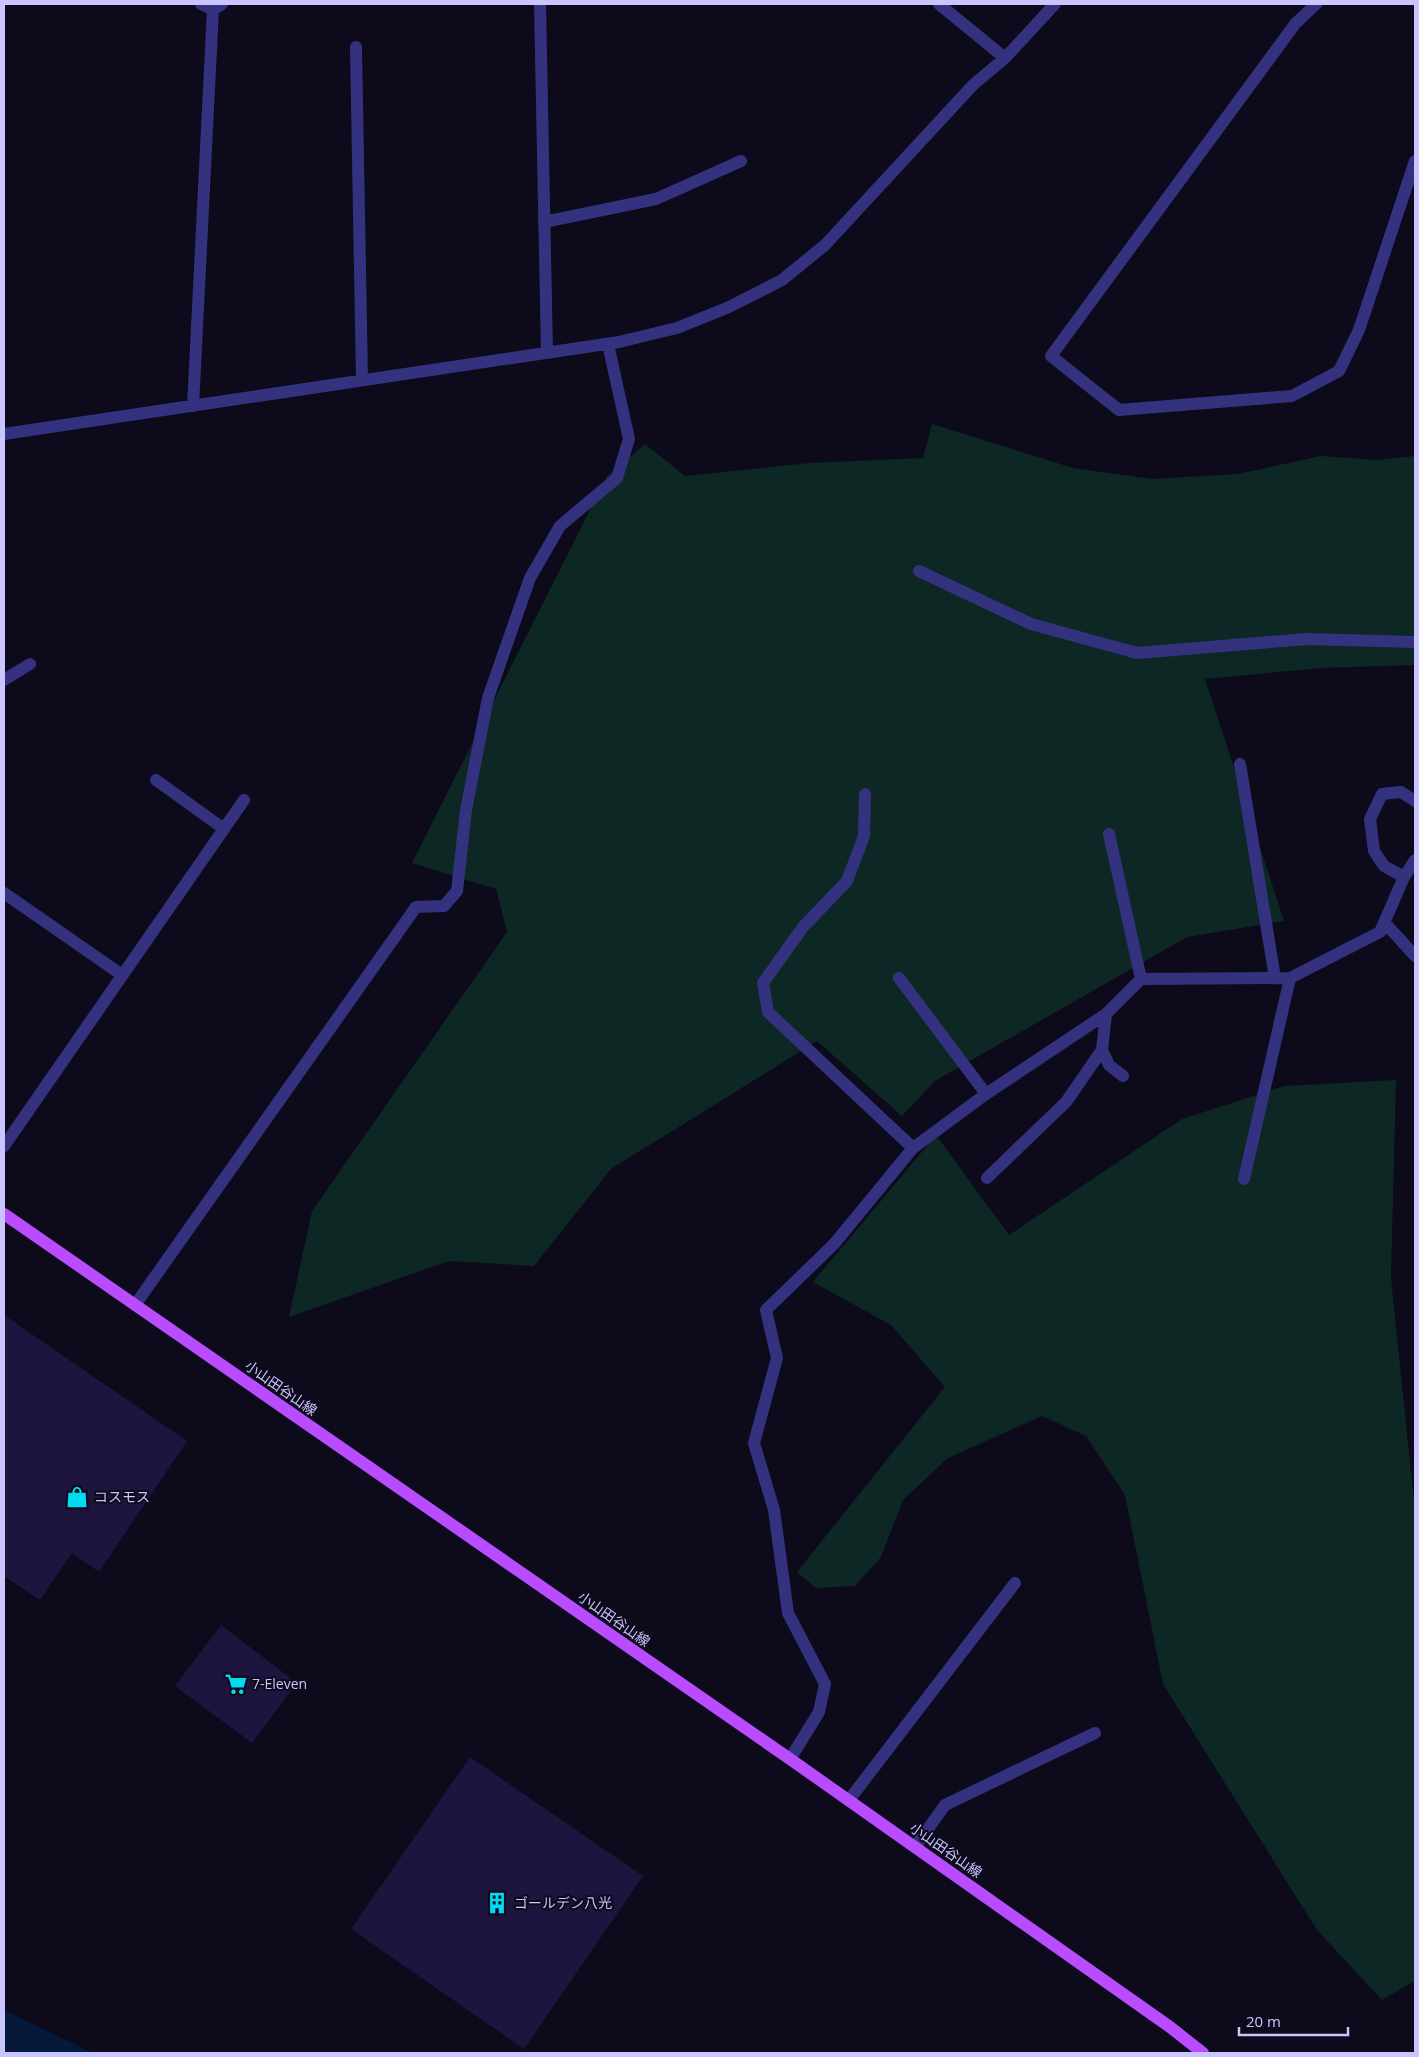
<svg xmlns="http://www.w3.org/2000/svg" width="1419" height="2057" font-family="'Open Sans','Noto Sans JP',sans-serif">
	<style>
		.green { fill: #0d2725 }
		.water { fill: #06193a }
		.building { fill: #1d153e }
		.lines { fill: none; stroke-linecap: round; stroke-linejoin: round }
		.minor { stroke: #34327e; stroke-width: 12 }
		.major { stroke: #ba4cff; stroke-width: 12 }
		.labels { text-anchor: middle; stroke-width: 4; stroke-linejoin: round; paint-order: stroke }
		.street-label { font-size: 14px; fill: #cbc5ff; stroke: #0d0a1c }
		.poi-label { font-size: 14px; fill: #cbc5ff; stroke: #0d0a1c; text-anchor: start }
	</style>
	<rect width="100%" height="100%" fill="#0d0a1c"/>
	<path class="green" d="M932,424l141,44 79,11 86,-5 83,-18 56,4 38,-4v209l-94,3 -116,11 79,242 -97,16 -252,144 -33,35 -85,-75 -206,128 -77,97 -85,-5 -160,56 23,-106 195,-279 -11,-43 -84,-26 195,-387 38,-32 40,32 124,-13 114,-5z
		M1396,1080l-5,198 24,233v470l-33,19 -65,-70 -154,-246 -38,-189 -39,-59 -44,-20 -94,42 -45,42 -22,57 -26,29 -39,2 -19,-16 148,-185 -54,-62 -78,-43 123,-147 73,100 173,-116 102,-33z"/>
	<path class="water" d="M4,2010l89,43h-89z"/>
	<path class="building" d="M4,1315l183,126 -88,131 -27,-19 -32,47 -36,-24z
		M221,1625l76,58 -45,60 -77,-57z
		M470,1757l173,119 -119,173 -173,-120z"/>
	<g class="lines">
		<path class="minor" d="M201,4l12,6 9,-6
			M540,4l7,349
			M939,4l66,54
			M1316,4l-21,20 -244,332 68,54 173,-14 47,-25 20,-41 56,-169
			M356,47l6,333
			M544,222l112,-23 85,-38
			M193,406l20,-396
			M4,434l615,-92 58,-14 52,-21 53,-27 43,-35 148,-160 32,-27 50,-54
			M919,571l112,53 106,29 170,-14 108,3
			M4,680l26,-16
			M1240,764l35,214
			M156,780l68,49
			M865,794l-1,42 -17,45 -44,46 -40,56 5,29 145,136
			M1109,834l32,145
			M1404,877l-20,-11 -10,-15 -4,-32 12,-25 19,-2 14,9
			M4,893l118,82
			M1385,923l30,33
			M899,978l87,116
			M1102,1050l7,15 14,11
			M4,1146l240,-346
			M987,1178l79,-76 36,-52 4,-36
			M1244,1179l46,-201
			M135,1305l281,-398 28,-1 13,-15 9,-81 22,-112 42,-120 30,-52 57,-48 12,-39 -21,-95
			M790,1759l29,-47 6,-28 -37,-71 -14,-103 -20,-67 23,-85 -11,-48 68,-66 79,-96 73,-54 120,-80 35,-35 149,-1 90,-46 24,-55 11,-17
			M849,1800l166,-217
			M915,1847l30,-42 150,-72"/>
		<path class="major" d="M4,1214l786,545 380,268 33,26"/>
	</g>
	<defs>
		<g id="shop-bare" transform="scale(1.725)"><path d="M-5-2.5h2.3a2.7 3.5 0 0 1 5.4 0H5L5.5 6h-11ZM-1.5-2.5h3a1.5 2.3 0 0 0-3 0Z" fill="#00dbf0" stroke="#0d0a1c" stroke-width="2.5" paint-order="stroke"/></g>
		<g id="supermarket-bare" transform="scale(1.725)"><path d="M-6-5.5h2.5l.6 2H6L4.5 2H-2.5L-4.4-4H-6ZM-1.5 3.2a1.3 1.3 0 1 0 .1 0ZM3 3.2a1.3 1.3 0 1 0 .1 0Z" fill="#00dbf0" stroke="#0d0a1c" stroke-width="2.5" paint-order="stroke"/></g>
		<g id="building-bare" transform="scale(1.725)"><path d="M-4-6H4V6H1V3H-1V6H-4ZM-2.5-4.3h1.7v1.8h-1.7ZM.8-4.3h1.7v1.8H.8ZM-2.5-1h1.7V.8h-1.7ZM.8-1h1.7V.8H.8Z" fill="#00dbf0" stroke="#0d0a1c" stroke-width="2.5" paint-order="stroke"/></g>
	</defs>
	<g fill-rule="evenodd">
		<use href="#shop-bare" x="77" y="1497"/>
		<use href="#supermarket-bare" x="236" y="1684"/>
		<use href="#building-bare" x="497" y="1903"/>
	</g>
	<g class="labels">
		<g class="street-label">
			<text transform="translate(281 1388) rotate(35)" y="5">小山田谷山線</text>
			<text transform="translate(614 1619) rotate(35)" y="5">小山田谷山線</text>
			<text transform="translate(946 1850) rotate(35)" y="5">小山田谷山線</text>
		</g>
		<g class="poi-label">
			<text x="94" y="1502">コスモス</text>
			<text x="252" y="1689">7-Eleven</text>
			<text x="514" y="1908">ゴールデン八光</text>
		</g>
	</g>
	<rect width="1419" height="2057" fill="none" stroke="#cbc5ff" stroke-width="10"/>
	<path d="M1239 2027v8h109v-8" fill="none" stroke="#cbc5ff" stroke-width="2.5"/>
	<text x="1246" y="2027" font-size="15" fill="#cbc5ff" stroke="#0d0a1c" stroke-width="4" paint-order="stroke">20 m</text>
</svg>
